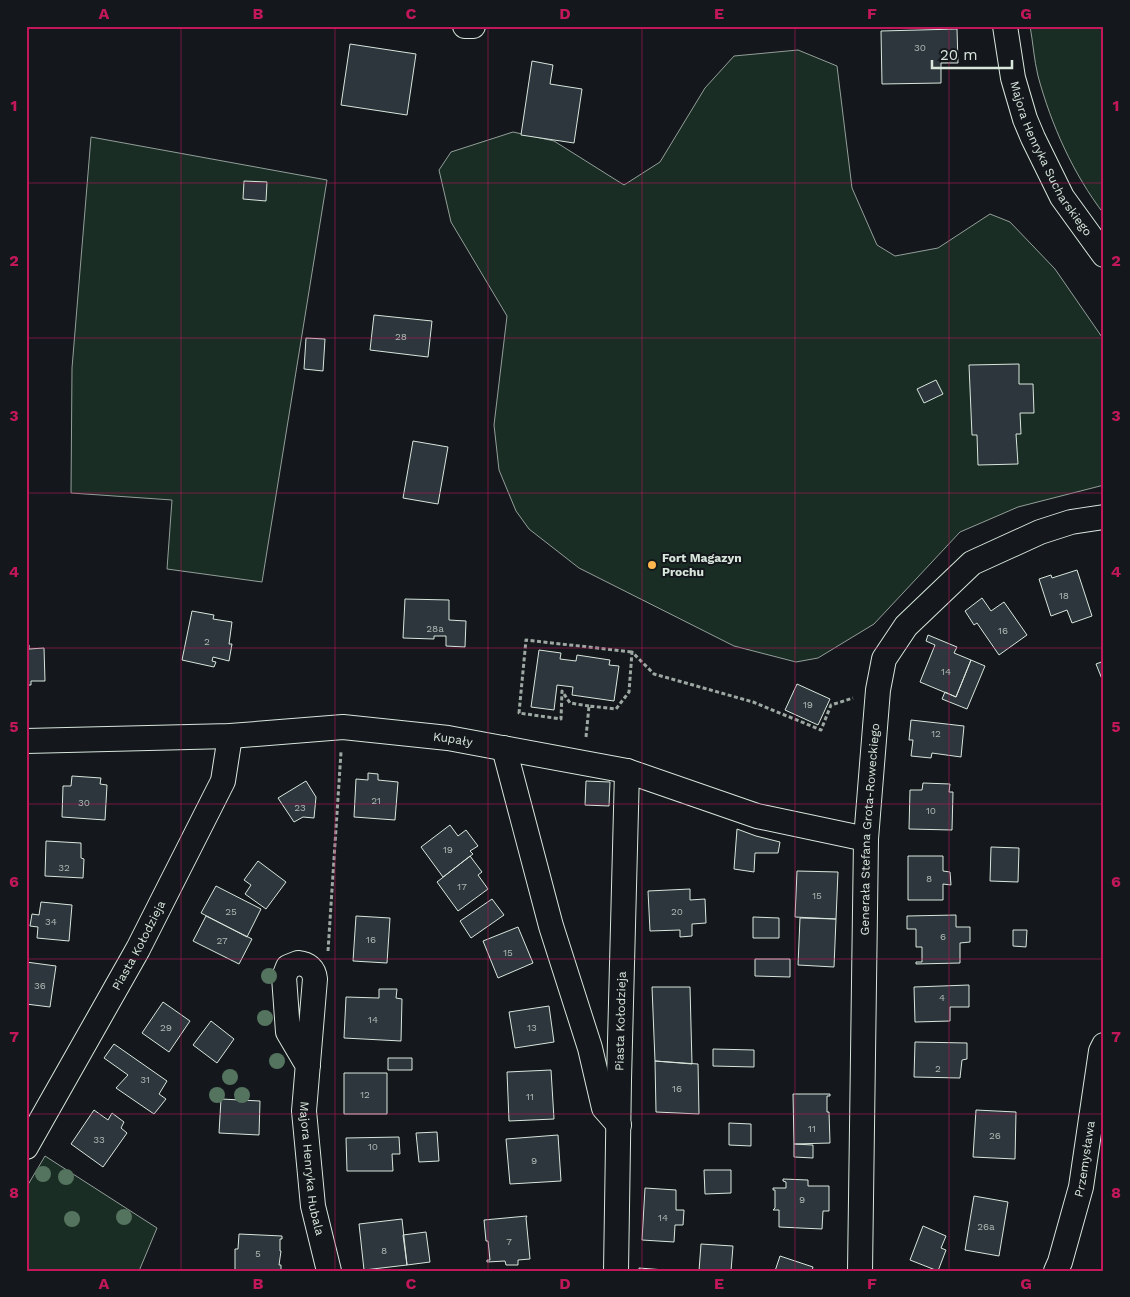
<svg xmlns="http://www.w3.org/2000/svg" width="1130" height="1297" font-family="'Work Sans',sans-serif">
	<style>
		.green { fill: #1a2d24; stroke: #939e99 }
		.building { fill: #2c363c; stroke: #d8e6dc }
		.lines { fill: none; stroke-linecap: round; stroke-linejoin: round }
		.street-casing { stroke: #d8e6dc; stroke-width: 26 }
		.path { stroke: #9da8a2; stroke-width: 3; stroke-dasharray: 4 2.5; stroke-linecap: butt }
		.street { stroke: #14181c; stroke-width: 24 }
		.tree { fill: #55745f }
		.grid { fill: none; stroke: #c2185b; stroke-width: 1; stroke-opacity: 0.55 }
		.poi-dot { fill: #ffb74d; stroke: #14181c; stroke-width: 2 }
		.labels { text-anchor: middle; stroke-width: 4; stroke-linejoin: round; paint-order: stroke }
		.number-label { font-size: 10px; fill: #adbab4 }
		.street-label { font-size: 12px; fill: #d8e6dc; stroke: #14181c }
		.poi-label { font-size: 12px; font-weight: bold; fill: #d8e6dc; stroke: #14181c; text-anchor: start }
		.neatline { fill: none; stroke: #c2185b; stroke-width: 2 }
		.grid-label { font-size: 16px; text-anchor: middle; font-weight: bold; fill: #c2185b }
	</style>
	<rect width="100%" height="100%" fill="#14181c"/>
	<path class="green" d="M1030,26h74v188c-31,-40 -53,-90 -66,-138 -4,-16 -5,-34 -8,-50z
		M798,50l39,16 15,122 25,57 18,11 43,-8 52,-34 20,8 45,47 49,71v145l-86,22 -58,25 -86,92 -56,34 -22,4 -62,-16 -155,-78 -50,-39 -13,-18 -17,-41 -5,-45 13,-109 -56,-94 -12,-52 12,-18 62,-20 41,9 70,44 36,-23 45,-74 29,-32z
		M91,137l236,43 -65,402 -95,-13 5,-69 -101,-7 1,-125z
		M45,1156l112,72 -18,43h-113v-83z"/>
	<path class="building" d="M957,29l1,34h-17v20l-59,1 -1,-53z
		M350,44l66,10 -9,61 -66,-10z
		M532,61l21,4 -3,19 32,5 -8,54 -53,-8z
		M244,181l23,1 -1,19 -23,-2z
		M374,315l58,6 -4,36 -58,-7z
		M306,338l19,1 -2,32 -19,-2z
		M1019,364v20h14l1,29h-14l1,21h-5l2,30 -40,1 -1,-30h-5l-3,-70z
		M936,380l7,14 -19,9 -7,-14z
		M413,441l35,6 -10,57 -35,-6z
		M1077,570l15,46 -20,7 -5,-13 -16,6 -12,-37 12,-4 1,3z
		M982,598l9,13 13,-9 23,33 -28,20 -22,-32 -3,2 -9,-14z
		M405,599l44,1v20l17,1 -1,26 -19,-1v-10h-12v3l-31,-1z
		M192,611l22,4 -1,4 19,3 -3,22h3l-3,17 -16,-4 -1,4 4,1 -2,5 -32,-7z
		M928,635l29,12 -3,6 17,7 -15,37 -36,-15 15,-37 -9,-4z
		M26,645h3v4l15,-1 1,33h-14v4h-5z
		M539,650l22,3 -1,6 16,2 1,-6 33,5 -1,5 10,1 -5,35 -42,-6 1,-8 -16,-2 -3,25 -23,-3z
		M971,660l14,6 -18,43 -25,-10 3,-7 11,5z
		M1104,661v17l-2,1 -6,-15z
		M797,684l33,15 -12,26 -33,-15z
		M911,720l53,6 -3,31 -29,-4 -1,5 -20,-2 2,-16h-4z
		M368,773l10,1v6l20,2 -3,38 -41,-3 2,-38 12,1z
		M72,776l29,2 -1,6 7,1 -2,35 -43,-3 1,-31h8z
		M306,781l10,16 -2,21 -11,-1 -9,5 -16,-24z
		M586,781l24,1 -1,24 -24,-1z
		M923,783l27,1 -1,8h4l-1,38 -43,-1 1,-39h12z
		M450,825l8,11 8,-6 12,16 -8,5 3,3 -30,23 -22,-30z
		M737,829l19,7 24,6 -2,11h-23l-1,19 -20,-3z
		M46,841l35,2v15l3,1 -1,19 -38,-2z
		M991,847l28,1 -1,34 -28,-1z
		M470,856l12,16 -4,3 10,14 -30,22 -21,-29z
		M908,856h35v15l7,1 1,13 -8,-1v16h-35z
		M258,861l28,21 -20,27 -21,-15 6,-9 -7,-5z
		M797,871l41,1 -2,47 -41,-2z
		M216,886l45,23 -14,28 -46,-24z
		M690,889v11l15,-1 1,24 -14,1v12l-12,1v-7l-30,1 -2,-40z
		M492,899l12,16 -33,23 -11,-17z
		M41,902l31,3 -3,36 -32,-3 1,-11 -8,-1 2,-12 7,1z
		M956,915v12h14v15l-10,1v20l-44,1v-2h6v-15h-6v-18h-9v-13z
		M206,916l46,23 -13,25 -46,-23z
		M356,916l34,2 -3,45 -34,-2z
		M753,917l26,1v20h-26z
		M800,918l36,1 -2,48 -36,-2z
		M518,927l15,36 -35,15 -15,-37z
		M1013,930h14l-1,17 -13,-1z
		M755,959h35v18l-35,-1z
		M26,962l30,4 -6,41 -24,-3z
		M969,985v22h-19v14l-35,1 -1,-35z
		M652,987h38l2,77 -37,-3z
		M379,989h18l-1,9 6,1 -1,42 -57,-3 2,-41 33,1z
		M163,1002l27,19 -21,31 -27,-19z
		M549,1006l5,36 -39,6 -6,-36z
		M211,1021l23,18 -17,24 -24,-18z
		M915,1042l52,1v16l-5,1 -2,18 -46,-1z
		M114,1044l53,37 -8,13 7,5 -12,15 -38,-26 12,-13 -24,-17z
		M713,1049l41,1v17l-41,-1z
		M388,1058h24v12h-24z
		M655,1061l43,3 1,50 -43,-2z
		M551,1070l3,49 -45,2 -2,-49z
		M344,1073h43v41h-43z
		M793,1094h37v2h-3v16h2l1,31 -36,1z
		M221,1099l39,2 -1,34 -40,-2z
		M94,1110l14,10 4,-7 12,9 -3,6 6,5 -24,34 -32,-23z
		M976,1110l40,2 -1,47 -42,-2z
		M729,1123l22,1v22l-22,-1z
		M437,1132l2,29 -20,1 -3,-29z
		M558,1135l3,46 -51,3 -4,-45z
		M399,1137l1,17h-8l1,17h-46l-1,-33z
		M794,1144l19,1v13l-19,-1z
		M704,1170h27v23l-26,1z
		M783,1179l25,1v6h21v25h-6l-1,18 -43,-2v-17h-6l2,-2v-18h-2v-2h13v-6l-3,-1z
		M645,1188l31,2v20h8l-1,15h-8l-1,17 -32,-2z
		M974,1196l34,6 -9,54 -34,-6z
		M527,1216l-1,2 4,41 -12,1v5h-12l-1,-4 -18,1v-2h3l-2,-19h-2l-2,-21z
		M402,1219l5,46 -43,5 -5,-46z
		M923,1226l23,10 -5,12 5,2 -8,21 -28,-11z
		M426,1232l4,30 -23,3 -4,-30z
		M239,1234l43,2v3h-2v12h1l-2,14h2v6h-46v-22h3z
		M701,1244l32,2 -2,25h-32z
		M780,1256l33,11 -1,4h-37z
		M639,1268l39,3h-39z"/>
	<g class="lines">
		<g class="street-casing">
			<g id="street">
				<path d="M465,26h8"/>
				<path id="s1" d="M1005,26l8,52 12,41 8,19 29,59 42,58"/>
				<path id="s2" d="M26,741l204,-5 113,-9 105,11 179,33 130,45 109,23"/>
				<path d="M504,748l47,178 39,122 14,60 15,17"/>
				<path id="s3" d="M308,1066l-20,-34 -4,-55 4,-10 10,-4c10,1 16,6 17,16l-11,132 9,95 16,65"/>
				<path id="s4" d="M26,1147l112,-198 85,-168 7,-45"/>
				<path id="s5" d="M616,1271l3,-191 8,-309"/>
				<path id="s6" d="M860,1271l6,-432 12,-149 6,-31 22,-33 66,-63 68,-31 31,-10 33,-5"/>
				<path id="s7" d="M1056,1271l4,-9 21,-75 20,-136 3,-6"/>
			</g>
		</g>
		<path class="path" d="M589,706l-19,-3 -8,-12 -1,28 -42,-6 7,-73 106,12
			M586,737l3,-31 27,3 13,-17 3,-40 22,22 99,28 68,28 10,-25 22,-7
			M328,951l13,-199"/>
		<use href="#street" class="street"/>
	</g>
	<g class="tree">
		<circle cx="269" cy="976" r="8"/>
		<circle cx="265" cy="1018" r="8"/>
		<circle cx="277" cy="1061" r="8"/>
		<circle cx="230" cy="1077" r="8"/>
		<circle cx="217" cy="1095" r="8"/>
		<circle cx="242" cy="1095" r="8"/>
		<circle cx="43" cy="1174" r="8"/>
		<circle cx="66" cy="1177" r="8"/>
		<circle cx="124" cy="1217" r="8"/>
		<circle cx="72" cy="1219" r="8"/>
	</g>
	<path class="grid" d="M181,26v1245M335,26v1245M488,26v1245M642,26v1245M795,26v1245M949,26v1245M26,183h1078M26,338h1078M26,493h1078M26,648h1078M26,804h1078M26,959h1078M26,1114h1078"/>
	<circle class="poi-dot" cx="652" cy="565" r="5"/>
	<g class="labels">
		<g class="number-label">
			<text x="920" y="51">30</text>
			<text x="401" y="340">28</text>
			<text x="1064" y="599">18</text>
			<text x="435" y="632">28a</text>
			<text x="1003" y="634">16</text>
			<text x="207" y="645">2</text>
			<text x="946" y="675">14</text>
			<text x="808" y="708">19</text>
			<text x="936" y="737">12</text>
			<text x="376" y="804">21</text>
			<text x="84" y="806">30</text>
			<text x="300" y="811">23</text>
			<text x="931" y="814">10</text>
			<text x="448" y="853">19</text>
			<text x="64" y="871">32</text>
			<text x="929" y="882">8</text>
			<text x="462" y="890">17</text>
			<text x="817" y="899">15</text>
			<text x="231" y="915">25</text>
			<text x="677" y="915">20</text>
			<text x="51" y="925">34</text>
			<text x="943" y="940">6</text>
			<text x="371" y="943">16</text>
			<text x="222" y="944">27</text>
			<text x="508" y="956">15</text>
			<text x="40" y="989">36</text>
			<text x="942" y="1001">4</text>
			<text x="373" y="1023">14</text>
			<text x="166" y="1031">29</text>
			<text x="532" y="1031">13</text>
			<text x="938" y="1072">2</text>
			<text x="145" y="1083">31</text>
			<text x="677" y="1092">16</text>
			<text x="365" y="1098">12</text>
			<text x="530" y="1100">11</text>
			<text x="812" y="1132">11</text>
			<text x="995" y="1139">26</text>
			<text x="99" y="1143">33</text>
			<text x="373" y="1150">10</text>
			<text x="534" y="1164">9</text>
			<text x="802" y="1203">9</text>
			<text x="663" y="1221">14</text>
			<text x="986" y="1230">26a</text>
			<text x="509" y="1245">7</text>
			<text x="384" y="1254">8</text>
			<text x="258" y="1257">5</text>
		</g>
		<g class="street-label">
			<text dy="4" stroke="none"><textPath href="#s1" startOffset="142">Majora Henryka Sucharskiego</textPath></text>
			<text dy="4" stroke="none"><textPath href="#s2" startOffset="428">Kupały</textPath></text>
			<text dy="4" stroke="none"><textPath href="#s6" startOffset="442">Generała Stefana Grota-Roweckiego</textPath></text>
			<text dy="4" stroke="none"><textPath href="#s4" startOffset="231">Piasta Kołodzieja</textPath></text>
			<text dy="4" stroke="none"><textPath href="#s5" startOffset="250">Piasta Kołodzieja</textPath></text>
			<text dy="4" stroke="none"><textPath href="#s7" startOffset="116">Przemysława</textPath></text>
			<text dy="4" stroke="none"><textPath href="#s3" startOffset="332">Majora Henryka Hubala</textPath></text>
		</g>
		<g class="poi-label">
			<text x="662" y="562">Fort Magazyn<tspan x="662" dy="14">Prochu</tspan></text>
		</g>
	</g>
	<rect width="1130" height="1297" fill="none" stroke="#14181c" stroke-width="55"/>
	<path d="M932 60v8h80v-8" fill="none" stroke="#d8e6dc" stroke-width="2.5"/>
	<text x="940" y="60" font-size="15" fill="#d8e6dc" stroke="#14181c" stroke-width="4" paint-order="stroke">20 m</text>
	<rect x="28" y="28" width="1074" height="1242" class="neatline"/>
	<g class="grid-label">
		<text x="104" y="19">A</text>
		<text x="258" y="19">B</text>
		<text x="411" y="19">C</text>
		<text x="565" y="19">D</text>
		<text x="719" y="19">E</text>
		<text x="872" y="19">F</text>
		<text x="1026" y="19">G</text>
		<text x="14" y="111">1</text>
		<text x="1116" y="111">1</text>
		<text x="14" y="266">2</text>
		<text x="1116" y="266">2</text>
		<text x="14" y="421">3</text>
		<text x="1116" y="421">3</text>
		<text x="14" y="577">4</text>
		<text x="1116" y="577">4</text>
		<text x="14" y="732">5</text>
		<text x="1116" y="732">5</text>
		<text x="14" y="887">6</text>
		<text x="1116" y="887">6</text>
		<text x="14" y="1042">7</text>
		<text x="1116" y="1042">7</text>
		<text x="14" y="1198">8</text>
		<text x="1116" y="1198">8</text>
		<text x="104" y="1289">A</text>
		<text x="258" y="1289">B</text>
		<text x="411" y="1289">C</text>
		<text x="565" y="1289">D</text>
		<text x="719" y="1289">E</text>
		<text x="872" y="1289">F</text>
		<text x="1026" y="1289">G</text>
	</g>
</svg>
